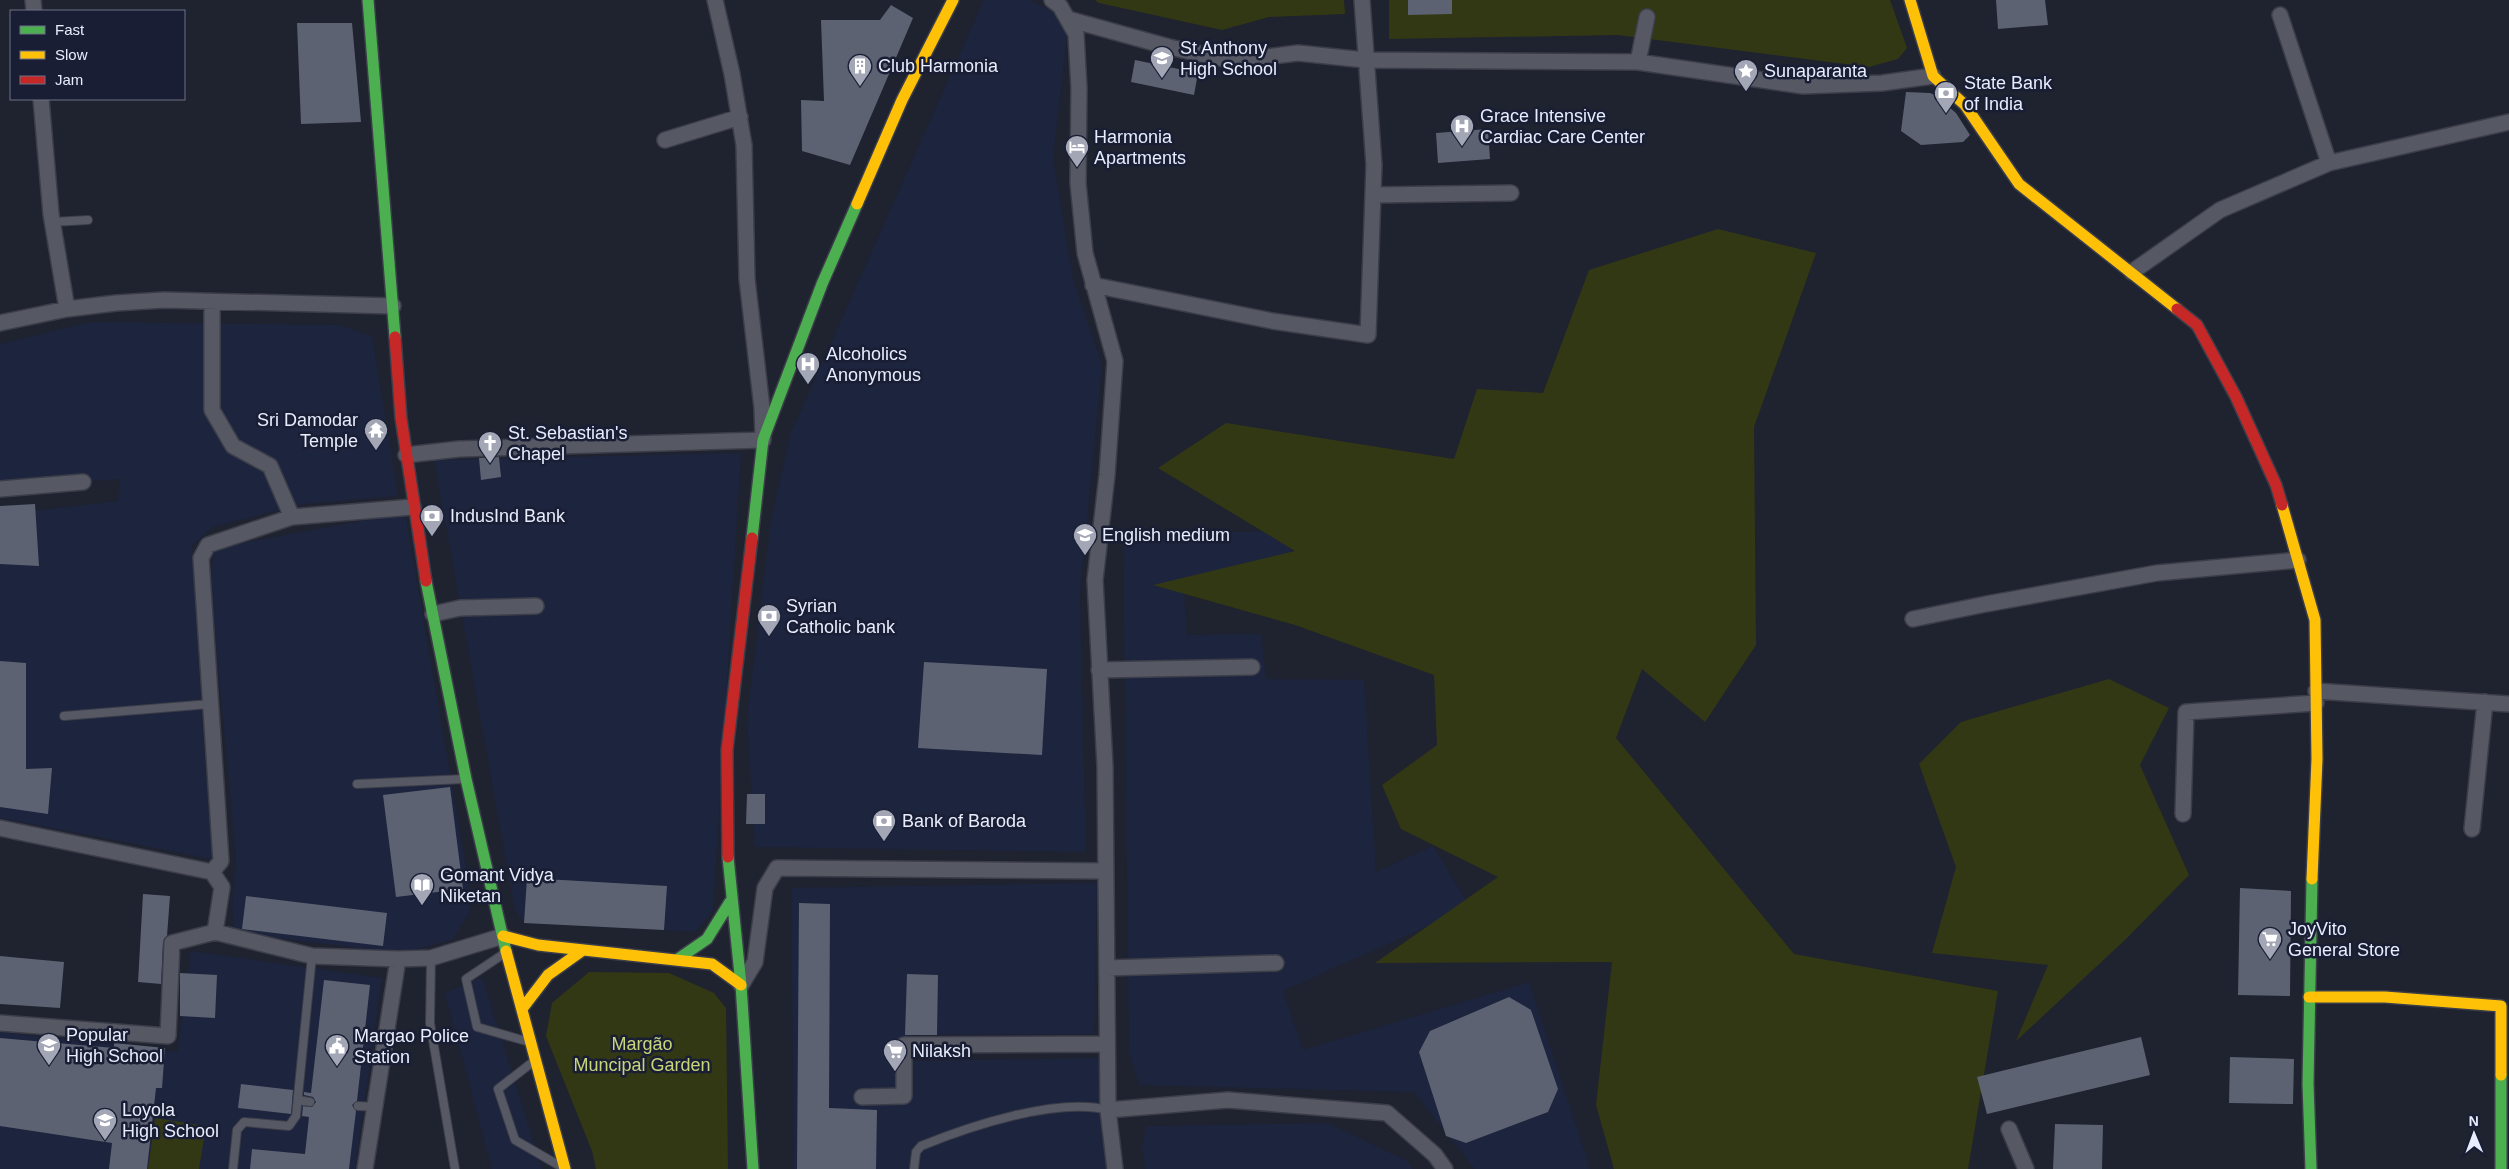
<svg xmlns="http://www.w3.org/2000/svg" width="2509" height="1169" font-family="Helvetica,sans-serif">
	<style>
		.built { fill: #1d243e }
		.green { fill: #333814 }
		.building { fill: #5d6273 }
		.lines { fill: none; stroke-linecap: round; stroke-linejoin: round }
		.lane-casing { stroke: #3b3d49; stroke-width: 10 }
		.street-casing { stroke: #3b3d49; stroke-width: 18 }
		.fast-casing { stroke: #3b3d49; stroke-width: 14 }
		.slow-casing { stroke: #3b3d49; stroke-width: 14 }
		.jam-casing { stroke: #3b3d49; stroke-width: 14 }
		.lane { stroke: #565863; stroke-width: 8 }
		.street { stroke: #565863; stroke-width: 15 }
		.fast { stroke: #4caf50; stroke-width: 11 }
		.slow { stroke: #ffc107; stroke-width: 11 }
		.jam { stroke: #c62828; stroke-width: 11 }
		.labels { text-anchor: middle; stroke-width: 5; stroke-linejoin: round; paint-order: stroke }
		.poi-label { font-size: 18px; fill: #e8edfd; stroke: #191e35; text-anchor: start }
		.park-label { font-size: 18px; fill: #c8d67a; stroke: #191e35 }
	</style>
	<rect width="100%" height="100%" fill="#1f222f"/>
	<path class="built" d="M984,0h45l26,12 12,24 -14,122 20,121 29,86 -22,229 6,258 -331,-5 -8,-129 24,-199 20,-86z
		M90,322l250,3 32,11 26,160 -95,8 -90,23 -21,18 10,175 11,139 -213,-41v-303l118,-14 2,-22 -120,8v-143z
		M741,453l-28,458 -18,21 -171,-10 -9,-11 -81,-451z
		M405,513l66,382 -2,18 -17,27 -52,13 -165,-20 -3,-26 4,-49 -26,-280 5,-30z
		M1291,531l1,49 -108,4 2,51 75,-1 5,45 98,1 12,192 57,-26 37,61 -187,84 20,59 226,-68 61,187h-115l-61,-77 -275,-7 -10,-33 -6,-518z
		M1097,883l-3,151 -180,1v26l187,-3 9,111h-316l-3,-281z
		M191,951l191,27 -27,191h-355v-137l177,20z
		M482,977l60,192h-50l-47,-176z
		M1328,1123l79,38 6,8h-267l-4,-21 5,-22z"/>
	<path class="green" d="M1095,0h249l1,14 -76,3 -47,13 -123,-27z
		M1389,0h501l17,48 -9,11 -29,8 -251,-32 -229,4z
		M1718,229l98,24 -62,174 2,218 -51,77 -63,-53 -26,69 178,216 204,37 -30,178h-354l-18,-64 16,-143 -237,1 123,-86 -97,-48 -19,-44 55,-40 -3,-70 -139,-50 -142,-40 142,-34 -137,-83 68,-45 228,36 23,-70 66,4 46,-123z
		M2109,679l60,29 -29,57 49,110 -64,65 -109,101 32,-76 -116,-12 24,-86 -37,-103 42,-42z
		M589,972l80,1 45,20 12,15 2,161h-132l-4,-18 -46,-115 6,-33z
		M155,1118l51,8 -7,43h-51z"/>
	<path class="building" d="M1408,0h44v14l-44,1z
		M1996,0h49l3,25 -50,4z
		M891,5l22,13 -63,147 -48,-14 -1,-51 23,1 -3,-81h59z
		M297,23h55l9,99 -60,2z
		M1135,60l63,13 -4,22 -63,-13z
		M1906,92l24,1 5,2 21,18 14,22 -7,7 -42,3 -20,-14z
		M1488,129l2,30 -52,4 -2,-30z
		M499,457l2,20 -20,3 -2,-22z
		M35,504l4,62 -39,-2v-58z
		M0,661l26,2v106l26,-1 -4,46 -48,-7z
		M924,662l123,7 -5,86 -124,-7z
		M450,787l13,102 -67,8 -13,-102z
		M747,794h18v30h-19z
		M527,878l140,8 -3,44 -140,-7z
		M2240,888l51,3 -1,105 -52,-1z
		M143,894l27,2 -3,40 -4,7 -2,41 -23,-2z
		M246,896l141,17 -4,33 -141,-17z
		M799,903l31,1 -1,204 48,2 -1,59h-79z
		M0,956l64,6 -4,46 -60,-4z
		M180,973l37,2 -2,43 -35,-2z
		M907,974l31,1 -1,60h-32z
		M324,980l46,5 -13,116 -5,4 4,6 -7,58h-99l2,-20 53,5 4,-37 -7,-1 1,-10 9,1 4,-5 -3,-5 -9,-2v-3l7,1z
		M1509,997l22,13 27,79 -10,23 -82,31 -20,-7 -27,-84 11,-21z
		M2141,1037l9,38 -163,39 -10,-37z
		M0,1038l114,10v-5l51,5 -3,40h-6l-9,81h-38l3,-26 -112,-17z
		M2230,1057l64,2 -1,45 -64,-1z
		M241,1084l52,6 -2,24 -53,-6z
		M2055,1124l48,1 -1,44h-49z"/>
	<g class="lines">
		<g class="lane-casing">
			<path id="lane" d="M52,222l36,-2
				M64,716l146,-12
				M357,784l107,-5
				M505,953l-39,26 11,48 49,14
				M431,958l-1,65 25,146
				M534,1061l-36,28 17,51 45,26
				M298,1100l12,2
				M358,1106l18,1
				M233,1169l4,-39 7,-8 45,4 7,-10 16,-160
				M914,1169l2,-17 5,-6c49,-20 136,-49 187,-36"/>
		</g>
		<g class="street-casing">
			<path id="street" d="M33,0l1,11
				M1052,0l8,6 16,28 3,54 -1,95 7,70 30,108 -8,114 -12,105 10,186 3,344 7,59
				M2280,15l49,148 180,-41
				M1068,19l101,28 64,14 65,-8 67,7 273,2 165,24 79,-3 51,-7
				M1638,62l9,-45
				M41,99l10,115 16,95
				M665,140l75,-23
				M1373,195l138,-2
				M2132,272l88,-62 109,-47
				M1093,285l179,36 96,14 6,-170 -12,-165
				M212,302v108l21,36 37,20 22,51
				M0,323l67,-14 49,-6 48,-3 229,6
				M406,455l53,-6 304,-9 -1,-32 -15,-129 -3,-134 -12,-71 -17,-74
				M0,489l83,-7
				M433,614l27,-6 76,-2
				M1913,619l73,-15 171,-31 141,-13
				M1099,670l153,-3
				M2316,691l193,13
				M2183,814l3,-102 130,-9
				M0,828l212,44 10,15 -7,45 97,24 86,3 33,-1 72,-22
				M2472,829l13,-127
				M212,872l9,-11 -20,-303 7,-13 84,-28 121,-10
				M1107,968l169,-5
				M741,985l14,-23 10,-74 12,-20 329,3
				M0,1023l168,13 4,-93 43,-11
				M862,1097l42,-1v-51l203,-1
				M1108,1110l120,-10 159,13 48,42 10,14
				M2009,1129l17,40
				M365,1169l33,-210"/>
		</g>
		<g class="fast-casing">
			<path id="fast" d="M368,0l27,337
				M752,538l11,-98 59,-156 35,-80
				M426,581l40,198 40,172
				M728,857l13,128 12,184
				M678,959l29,-20 23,-37
				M2501,1075v94
				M2311,1169l-3,-85 4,-205"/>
		</g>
		<g class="slow-casing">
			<path id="slow" d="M1910,0l23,76 32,29 54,79 158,125
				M857,204l45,-104 51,-100
				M2282,505l33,115 2,139 -5,120
				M503,936l35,9 174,19 29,21
				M506,951l59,218
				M2309,997h76l116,9v69
				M522,1009l26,-34 35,-25"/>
		</g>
		<g class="jam-casing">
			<path id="jam" d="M2177,309l20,16 39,72 40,88 6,20
				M395,337l6,81 25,163
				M728,857l-1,-107 25,-212"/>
		</g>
		<use href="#lane" class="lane"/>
		<use href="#street" class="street"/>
		<use href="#fast" class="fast"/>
		<use href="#slow" class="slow"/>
		<use href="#jam" class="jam"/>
	</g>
	<defs>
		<g id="school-pin" transform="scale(1.25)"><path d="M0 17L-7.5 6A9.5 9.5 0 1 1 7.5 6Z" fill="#a2a6b5" stroke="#191e35"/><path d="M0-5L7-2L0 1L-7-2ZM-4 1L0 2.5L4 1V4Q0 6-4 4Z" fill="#fff"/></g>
		<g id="building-pin" transform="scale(1.25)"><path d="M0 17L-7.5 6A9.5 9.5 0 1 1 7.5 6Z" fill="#a2a6b5" stroke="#191e35"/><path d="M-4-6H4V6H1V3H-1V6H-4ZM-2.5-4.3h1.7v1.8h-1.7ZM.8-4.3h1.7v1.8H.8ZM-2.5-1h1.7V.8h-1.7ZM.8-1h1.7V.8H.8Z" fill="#fff"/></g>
		<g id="sight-pin" transform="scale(1.25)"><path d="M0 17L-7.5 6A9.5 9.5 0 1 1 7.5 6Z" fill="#a2a6b5" stroke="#191e35"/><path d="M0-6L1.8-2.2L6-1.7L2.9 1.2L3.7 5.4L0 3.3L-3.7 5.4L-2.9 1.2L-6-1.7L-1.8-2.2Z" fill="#fff"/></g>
		<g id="bank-pin" transform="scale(1.25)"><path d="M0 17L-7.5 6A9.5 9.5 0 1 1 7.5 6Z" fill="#a2a6b5" stroke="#191e35"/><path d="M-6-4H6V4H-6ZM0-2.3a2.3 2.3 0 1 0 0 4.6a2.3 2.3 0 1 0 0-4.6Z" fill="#fff"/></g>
		<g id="hospital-pin" transform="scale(1.25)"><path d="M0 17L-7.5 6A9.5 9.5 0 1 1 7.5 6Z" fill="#a2a6b5" stroke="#191e35"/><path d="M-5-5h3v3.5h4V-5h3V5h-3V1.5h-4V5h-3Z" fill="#fff"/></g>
		<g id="hotel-pin" transform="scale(1.25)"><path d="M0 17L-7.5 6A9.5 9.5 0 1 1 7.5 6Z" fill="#a2a6b5" stroke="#191e35"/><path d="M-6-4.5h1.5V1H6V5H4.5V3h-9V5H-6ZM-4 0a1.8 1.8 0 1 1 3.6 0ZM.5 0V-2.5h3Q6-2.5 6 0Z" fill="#fff"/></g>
		<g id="temple-pin" transform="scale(1.25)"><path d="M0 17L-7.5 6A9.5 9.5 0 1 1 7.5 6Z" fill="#a2a6b5" stroke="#191e35"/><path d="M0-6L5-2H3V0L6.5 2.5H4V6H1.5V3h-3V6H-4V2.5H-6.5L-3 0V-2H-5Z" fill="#fff"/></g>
		<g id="church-pin" transform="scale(1.25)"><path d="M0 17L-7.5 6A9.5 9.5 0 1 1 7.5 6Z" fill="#a2a6b5" stroke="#191e35"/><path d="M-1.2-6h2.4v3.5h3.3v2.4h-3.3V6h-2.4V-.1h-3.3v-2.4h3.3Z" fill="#fff"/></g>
		<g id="library-pin" transform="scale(1.25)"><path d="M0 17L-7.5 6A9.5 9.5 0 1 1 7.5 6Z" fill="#a2a6b5" stroke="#191e35"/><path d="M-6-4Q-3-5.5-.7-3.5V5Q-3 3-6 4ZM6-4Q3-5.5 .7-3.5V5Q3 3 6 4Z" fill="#fff"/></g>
		<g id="supermarket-pin" transform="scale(1.25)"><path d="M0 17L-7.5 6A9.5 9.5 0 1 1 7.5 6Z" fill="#a2a6b5" stroke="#191e35"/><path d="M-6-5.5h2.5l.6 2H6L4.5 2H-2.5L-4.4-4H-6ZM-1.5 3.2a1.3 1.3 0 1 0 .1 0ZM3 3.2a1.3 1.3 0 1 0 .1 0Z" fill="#fff"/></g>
		<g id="civic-pin" transform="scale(1.25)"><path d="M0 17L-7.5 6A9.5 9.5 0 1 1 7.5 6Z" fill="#a2a6b5" stroke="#191e35"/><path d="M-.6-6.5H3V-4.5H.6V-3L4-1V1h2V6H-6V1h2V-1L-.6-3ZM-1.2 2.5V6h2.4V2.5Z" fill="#fff"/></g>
	</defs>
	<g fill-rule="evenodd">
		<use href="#school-pin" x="1162" y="58"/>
		<use href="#building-pin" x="860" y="66"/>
		<use href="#sight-pin" x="1746" y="71"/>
		<use href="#bank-pin" x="1946" y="93"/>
		<use href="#hospital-pin" x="1462" y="126"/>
		<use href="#hotel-pin" x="1077" y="147"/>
		<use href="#hospital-pin" x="808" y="364"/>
		<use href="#temple-pin" x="376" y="430"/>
		<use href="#church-pin" x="490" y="443"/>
		<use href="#bank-pin" x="432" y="516"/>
		<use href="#school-pin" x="1085" y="535"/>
		<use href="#bank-pin" x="769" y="616"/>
		<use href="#bank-pin" x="884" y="821"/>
		<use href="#library-pin" x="422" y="885"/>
		<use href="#supermarket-pin" x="2270" y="939"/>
		<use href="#school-pin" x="49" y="1045"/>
		<use href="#civic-pin" x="337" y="1046"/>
		<use href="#supermarket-pin" x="895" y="1051"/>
		<use href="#school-pin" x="105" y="1120"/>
	</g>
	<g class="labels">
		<g class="poi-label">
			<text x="1180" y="54">St Anthony<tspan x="1180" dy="21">High School</tspan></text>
			<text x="878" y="72">Club Harmonia</text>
			<text x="1764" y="77">Sunaparanta</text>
			<text x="1964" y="89">State Bank<tspan x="1964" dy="21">of India</tspan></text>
			<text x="1480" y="122">Grace Intensive<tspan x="1480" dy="21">Cardiac Care Center</tspan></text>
			<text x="1094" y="143">Harmonia<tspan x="1094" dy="21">Apartments</tspan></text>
			<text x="826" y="360">Alcoholics<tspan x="826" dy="21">Anonymous</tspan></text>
			<text x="358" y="426" text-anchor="end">Sri Damodar<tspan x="358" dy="21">Temple</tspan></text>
			<text x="508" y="439">St. Sebastian's<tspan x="508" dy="21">Chapel</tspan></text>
			<text x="450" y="522">IndusInd Bank</text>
			<text x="1102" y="541">English medium</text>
			<text x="786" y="612">Syrian<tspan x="786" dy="21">Catholic bank</tspan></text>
			<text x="902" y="827">Bank of Baroda</text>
			<text x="440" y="881">Gomant Vidya<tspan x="440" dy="21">Niketan</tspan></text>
			<text x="2288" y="935">JoyVito<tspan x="2288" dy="21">General Store</tspan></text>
			<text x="66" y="1041">Popular<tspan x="66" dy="21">High School</tspan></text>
			<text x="354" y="1042">Margao Police<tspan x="354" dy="21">Station</tspan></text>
			<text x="912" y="1057">Nilaksh</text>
			<text x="122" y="1116">Loyola<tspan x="122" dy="21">High School</tspan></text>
		</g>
		<g class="park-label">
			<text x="642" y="1050">Margão<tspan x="642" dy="21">Muncipal Garden</tspan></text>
		</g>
	</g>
	<rect x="10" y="10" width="175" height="90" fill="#191e35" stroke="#6c7185"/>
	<rect x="20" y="26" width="25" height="8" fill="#4caf50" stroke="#6c7185"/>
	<text x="55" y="35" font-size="15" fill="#e8edfd">Fast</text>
	<rect x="20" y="51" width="25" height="8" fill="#ffc107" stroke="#6c7185"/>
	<text x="55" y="60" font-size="15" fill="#e8edfd">Slow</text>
	<rect x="20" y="76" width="25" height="8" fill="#c62828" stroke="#6c7185"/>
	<text x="55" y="85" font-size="15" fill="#e8edfd">Jam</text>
	<g transform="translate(2474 1134) rotate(359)" stroke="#191e35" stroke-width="4" paint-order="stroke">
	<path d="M0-4L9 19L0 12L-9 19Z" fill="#e8edfd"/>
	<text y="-8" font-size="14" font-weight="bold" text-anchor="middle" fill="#e8edfd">N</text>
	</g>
</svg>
